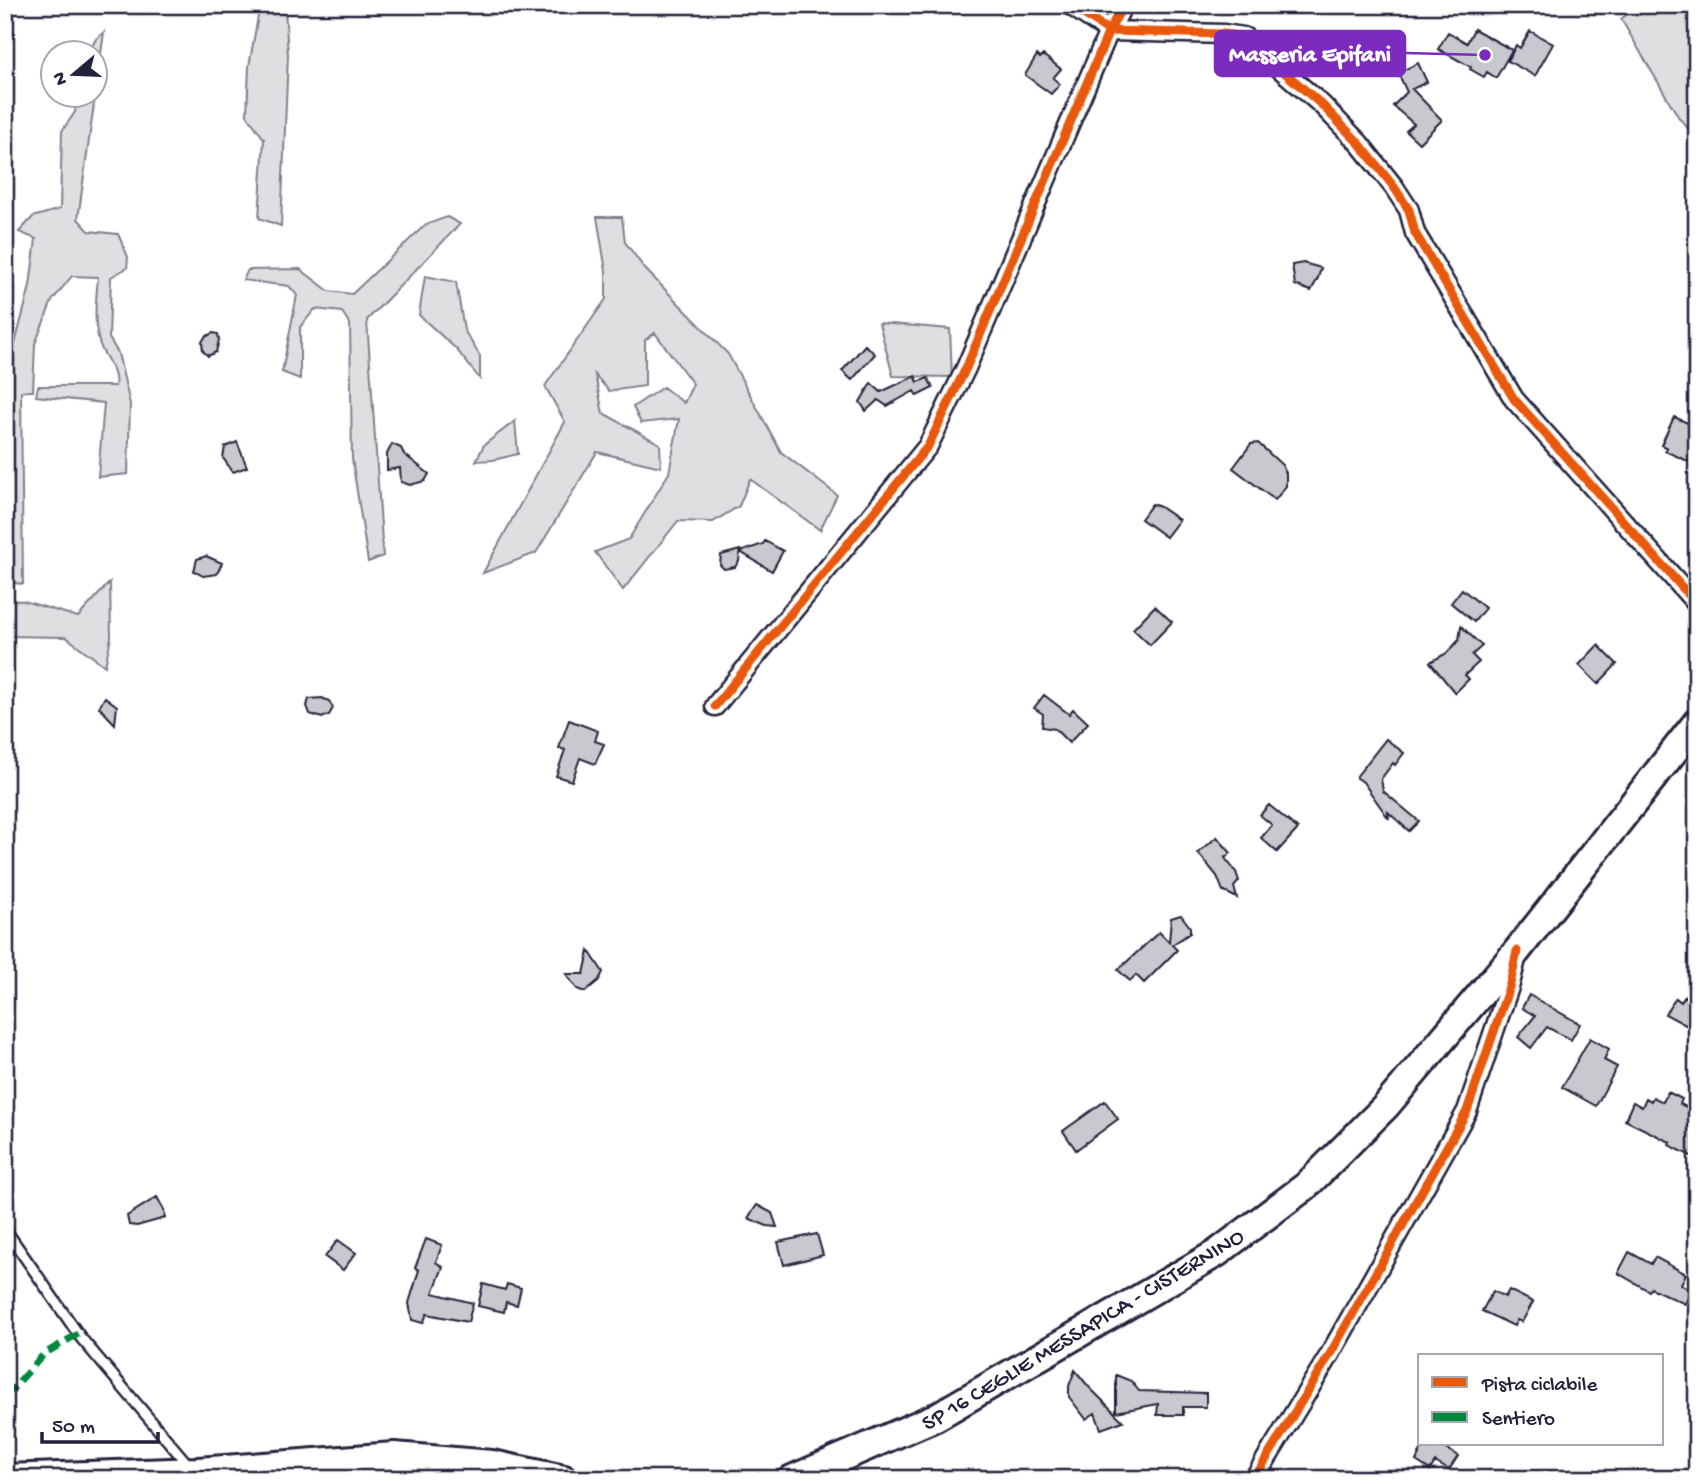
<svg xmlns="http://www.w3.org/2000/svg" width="1702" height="1484" font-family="'Gochi Hand',sans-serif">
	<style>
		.green { fill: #dfdfe2; stroke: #80808e; stroke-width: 2 }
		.building { fill: #c8c8cf; stroke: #22223b; stroke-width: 2 }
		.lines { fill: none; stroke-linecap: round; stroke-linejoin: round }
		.service-casing { stroke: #22223b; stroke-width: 14 }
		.minor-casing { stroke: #22223b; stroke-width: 23 }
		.secondary-casing { stroke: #22223b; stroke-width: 32 }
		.service { stroke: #fff; stroke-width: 9 }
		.minor { stroke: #fff; stroke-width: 18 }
		.secondary { stroke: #fff; stroke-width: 26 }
		.quiet { stroke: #00873e; stroke-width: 7; stroke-dasharray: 14 7; stroke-linecap: butt }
		.cycleway-casing { stroke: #fff; stroke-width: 13 }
		.cycleway { stroke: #e8590c; stroke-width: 9 }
		.labels { text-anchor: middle; stroke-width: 6; stroke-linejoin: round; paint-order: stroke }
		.street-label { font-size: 23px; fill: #22223b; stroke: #fff }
		.leader { fill: none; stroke: #7b2cbf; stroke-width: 2.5 }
		.callout-dot { fill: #7b2cbf; stroke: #fff; stroke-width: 2.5 }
		.callout { fill: #7b2cbf; stroke: #7b2cbf; stroke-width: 2.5 }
		.callout-label { font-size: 24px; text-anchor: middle; font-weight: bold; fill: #fff }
	</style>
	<rect width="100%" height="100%" fill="#fff"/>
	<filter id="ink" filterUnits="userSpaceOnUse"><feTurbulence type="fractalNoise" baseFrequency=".0143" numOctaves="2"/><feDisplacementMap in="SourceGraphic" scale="14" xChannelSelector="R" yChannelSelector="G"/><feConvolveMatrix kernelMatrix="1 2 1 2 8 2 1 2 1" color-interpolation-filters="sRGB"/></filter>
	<g filter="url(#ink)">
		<path class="green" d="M260,5l25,3 3,47 -7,171 -22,-8 5,-79 -17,-24 2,-49z
			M1640,5h57v134l-18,-21 -58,-99z
			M104,32l-26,187 11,12 29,3 10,23 -1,11 -16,9 -2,61 9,15 12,51 -2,70 -30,3 6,-74 -68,-7 2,-10h77c3,-12 -7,-25 -13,-36 -10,-23 -6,-49 -4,-73l-26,-1 -20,25 -17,43 -2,47h-12l2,193 -16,-2 1,-89 -3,-9v-101l25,-97 6,-47 -17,-7 14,-15 27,-8 2,-78 13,-19 3,-17 16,-1v-42h-5l7,-13z
			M447,217l13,7 -93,96 16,236 -15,6 -16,-103 -2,-135 -8,-12 -27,-3 -15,18v52l-18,-7 15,-77 -8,-9 -46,-6 5,-10 52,-1 29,22 23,3 73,-69z
			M597,217h25l3,25 20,27 83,85 53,98 56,43 -17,35 -70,-51 -11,27 -26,16 -35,-1 -55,69 -28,-38 34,-13 40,-66 10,-54 -38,4 -8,-16 30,-20 21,16 9,-19 -38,-51 -10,7v46l-36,5 -14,-16 8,38 57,31 1,23 -64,-15 -61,101 -53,20 82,-151 -20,-36 61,-87v-28z
			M425,276l31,6 8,48 16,26v23l-24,-30 -37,-34z
			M879,323l71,6 2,48 -59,-1z
			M515,421l3,33 -25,6 -17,1 8,-16z
			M110,582l1,55 -6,29 -39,-29 -61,-1v-36l19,1 54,16z"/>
		<path class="building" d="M1474,29l38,21 -16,28 -9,-6 -3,5 -14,-8 1,-2 -33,-18 10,-17 19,11z
			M1530,31l23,13 -18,32 -27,-15 8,-16 4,3z
			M1037,55l3,3 3,-3 18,14 -8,9 7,6 -9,10 -26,-19z
			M1418,63l9,19 -15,7 30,31 -23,23 -13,-12 8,-7 -21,-18 14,-14 -9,-19z
			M1303,263l18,5 -3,10 -7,13 -16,-6 -3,-20z
			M213,333l5,1 1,6 -3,12 -8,4 -5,-5 -1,-9 3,-5z
			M865,345l10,9 -23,26 -10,-9z
			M915,376l3,6 10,-4 5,10 -16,8 -3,-5 -27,15 -9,-6 -12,11 -6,-9 11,-19 10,9z
			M1674,417l23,10v25l-5,11 -27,-12 2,-3 -6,-3z
			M237,442l10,25 -14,5 -10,-14 2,-11z
			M1258,443l24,22 4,8v13l-11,14 -42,-32 18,-24z
			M392,444l9,4 3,6 25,20 -4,7 -15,4 -9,-3 -1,-14 -13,2v-16z
			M1152,504l8,3 19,13 -13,17 -25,-18z
			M765,541l18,10 -11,20 -32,-19 -1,9 -4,6 -11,2 -4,-4 1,-10 19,-5v2l23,-8z
			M206,556l16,7 -5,11 -14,2 -9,-5 3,-12z
			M1462,589l23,19 -11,14 -23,-19z
			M1155,606l17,16 -22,23 -17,-16z
			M1461,626l21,20 -10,9 7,7 -14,13 4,4 -14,14 -25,-31 17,-9 12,-13z
			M1598,645l19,19 -19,20 -19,-19z
			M1044,695l25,19 4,-5 15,14 -19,20 -14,-14 -13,-2 1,-13 -9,-6z
			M105,697l12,9 -2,18 -16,-17z
			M322,698l7,3 4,7 -4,7 -7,3 -12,-4 -3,-8 2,-7z
			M569,720l29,11 -3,10 9,3 -9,20 -15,-6 -8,23 -16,-5 9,-26 -6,-2z
			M1386,739l18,14 -9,12 -2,-2 -12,16 2,12 36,30 -10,10 -21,-19 1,7 -26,-37 -7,-5z
			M1269,805l29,24 -21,23 -16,-14 11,-13 -12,-10z
			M1217,837l14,16 -6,5 11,14 3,9 -5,6 3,11 -14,-7 -6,-15 -19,-23z
			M1181,915l9,12v6l-18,12 5,5 -33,33 -8,-8 -6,6 -12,-11 41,-38 10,10 2,-24z
			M589,951l14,21 -4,8 -14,12 -8,-3 -11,-15h18z
			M1687,993l10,6v32l-32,-17 11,-16 5,4z
			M1529,995l51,29 -9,16 -24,-13 -16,21 -13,-11 17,-21 -13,-8z
			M1590,1038l19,11 -5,11 13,7 -21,39 -34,-19z
			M1668,1092l14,7 -2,5 17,8v47l-28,-14 1,-3 -45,-22 8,-18 9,5 4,-9 5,3 2,-4 10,5z
			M1105,1101l13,18 -42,31 -13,-19z
			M157,1197l7,13 1,8 -28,8 -8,-1 -2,-9z
			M757,1205l15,8 5,14 -10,-1 -19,-8z
			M817,1234l6,21 -39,10 -6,-23z
			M426,1239l16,6 -6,17 7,5 -10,26 40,10 -5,19 -41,-8 -4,9 -11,-3 -3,-17 10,-33 -4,-2z
			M338,1240l18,13 -13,17 -18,-13z
			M1629,1252l22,12 4,-7 31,17 -5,10 10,7 -6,13 -34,-16 -2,3 -31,-18z
			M483,1284l22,6 2,-6 14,4 -4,17 -11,-3 -2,10 -26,-6z
			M1509,1290l24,12 -11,20 -5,-2 -3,6 -32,-15 11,-20 12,6z
			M1075,1370l13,16 35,35 -22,8 -6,-16 -9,6 -17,-22v-11z
			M1116,1375l15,6 8,10 67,2v14h-23v8h-26l1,-11 -42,8z
			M1424,1444h27l-3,6 10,6 -9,14 -14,-8 -5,8 -14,-9z"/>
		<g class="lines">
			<g class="service-casing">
				<path id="service" d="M5,1229l76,109 109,129"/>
			</g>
			<g class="minor-casing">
				<path id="minor" d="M1070,5l39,26 115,3 20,3 78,68 37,38 35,44 15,23 6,23 99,166 183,205
					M715,706l213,-260 38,-78 143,-337 14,-26
					M1254,1479l75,-123 138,-245 43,-127 7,-29"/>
			</g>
			<g class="secondary-casing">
				<path id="secondary" d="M5,1478l193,-7 196,-15 98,8 72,15
					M792,1479l144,-62 281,-164 89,-67 80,-80 131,-155 180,-229"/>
			</g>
			<use href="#service" class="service"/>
			<use href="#minor" class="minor"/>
			<use href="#secondary" class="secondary"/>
			<path class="quiet" d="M5,1397l39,-43 34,-20"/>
			<g class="cycleway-casing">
				<path id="cycleway" d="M1070,5l39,26 115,3 20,3 78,68 37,38 35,44 15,23 6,23 99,166 183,205
					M715,706l213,-260 38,-78 143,-337 14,-26
					M1254,1479l75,-123 138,-245 43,-127 7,-33"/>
			</g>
			<use href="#cycleway" class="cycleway"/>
		</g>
	</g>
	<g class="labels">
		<g class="street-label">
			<text transform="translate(1082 1328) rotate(-31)" y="8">SP 16 CEGLIE MESSAPICA - CISTERNINO</text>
		</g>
	</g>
	<path class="leader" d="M1485 55L1405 53"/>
	<circle class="callout-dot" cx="1485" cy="55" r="7"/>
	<rect class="callout" x="1215" y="31" width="190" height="45" rx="7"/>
	<g class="callout-label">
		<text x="1310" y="61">Masseria Epifani</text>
	</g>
	<rect width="1702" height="1484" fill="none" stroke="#fff" stroke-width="28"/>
	<rect x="14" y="14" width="1674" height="1456" fill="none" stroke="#22223b" stroke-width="2.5" filter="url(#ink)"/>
	<rect x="1418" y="1354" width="245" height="91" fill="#ffffff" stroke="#a7a7b1" stroke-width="2"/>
	<rect x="1432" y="1377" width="35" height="10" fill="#e8590c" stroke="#a7a7b1" stroke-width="2"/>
	<text x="1482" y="1390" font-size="21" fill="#22223b">Pista ciclabile</text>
	<rect x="1432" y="1412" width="35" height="10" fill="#00873e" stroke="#a7a7b1" stroke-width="2"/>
	<text x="1482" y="1424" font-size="21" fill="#22223b">Sentiero</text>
	<g transform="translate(74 74) rotate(251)"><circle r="33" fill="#ffffff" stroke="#a7a7b1" stroke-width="2"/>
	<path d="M0-5L12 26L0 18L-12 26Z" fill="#22223b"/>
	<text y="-10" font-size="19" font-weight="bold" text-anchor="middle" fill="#22223b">N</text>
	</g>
	<path d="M42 1432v10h116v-10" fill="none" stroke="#22223b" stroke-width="3.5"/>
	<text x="52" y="1432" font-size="21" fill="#22223b" stroke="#ffffff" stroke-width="5" paint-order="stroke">50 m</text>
</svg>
